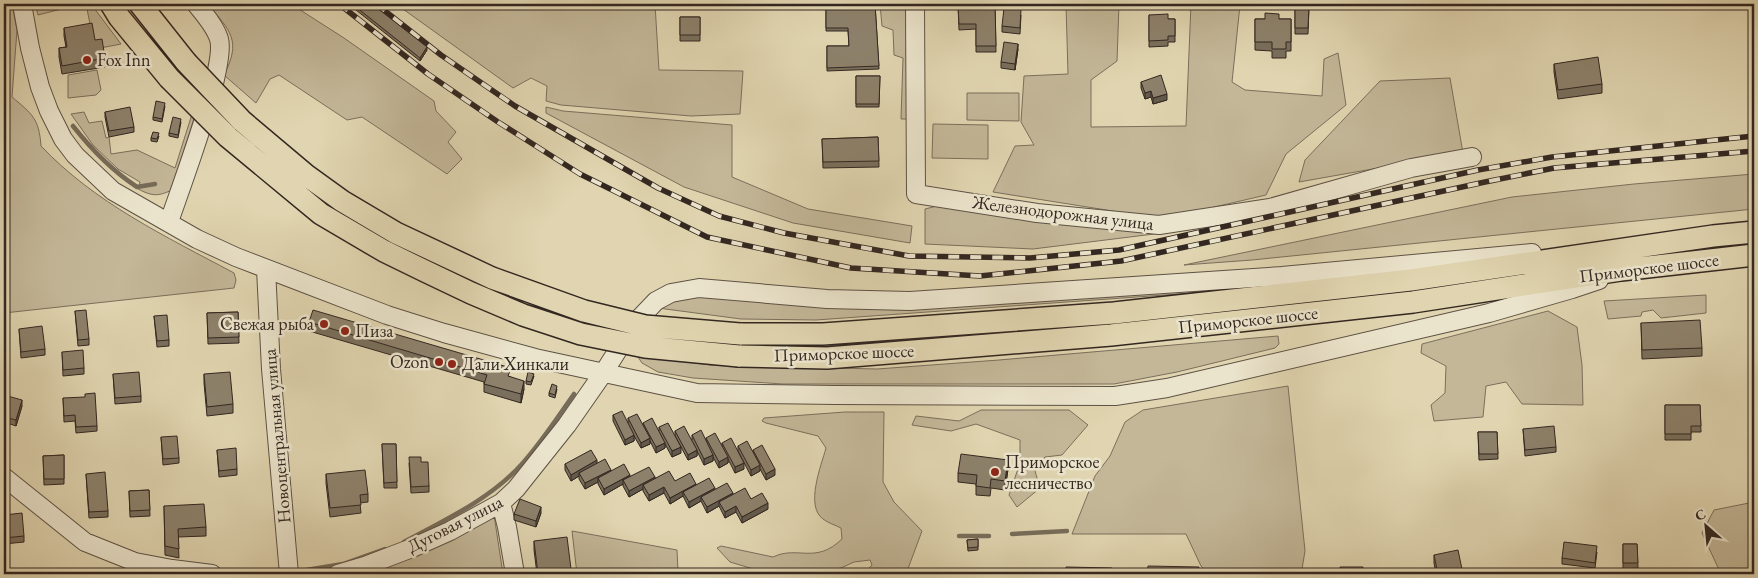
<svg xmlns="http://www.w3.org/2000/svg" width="1758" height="578" font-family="'EB Garamond',serif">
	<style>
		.green { fill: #c3b798; stroke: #7b6f5c }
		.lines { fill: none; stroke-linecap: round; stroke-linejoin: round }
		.stream { stroke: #776c59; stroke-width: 4.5 }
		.minor-casing { stroke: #5e5245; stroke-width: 20 }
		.major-casing { stroke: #332721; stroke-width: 24 }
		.minor { stroke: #ebe4cc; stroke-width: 18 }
		.major { stroke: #e0d5b0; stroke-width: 21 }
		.rail-casing { stroke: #332721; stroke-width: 5.5 }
		.rail { stroke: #ebe4cc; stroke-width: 4; stroke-dasharray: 11; stroke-linecap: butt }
		.major-bridge-casing { stroke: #332721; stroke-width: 24; stroke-linecap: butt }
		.major-bridge { stroke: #e0d5b0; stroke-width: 21 }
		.wall { fill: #796f5c; stroke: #332721 }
		.shaded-wall { fill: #635a4b; stroke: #332721 }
		.building { fill: #8d816b; stroke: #332721 }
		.poi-dot { fill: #8f2418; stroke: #ebe4cc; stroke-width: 2 }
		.labels { text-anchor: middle; stroke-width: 5; stroke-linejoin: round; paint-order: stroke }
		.poi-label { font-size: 18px; fill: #332721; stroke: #ebe4cc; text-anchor: start }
		.street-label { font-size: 18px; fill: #332721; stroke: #ebe4cc }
	</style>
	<rect width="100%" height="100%" fill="#e0d5b0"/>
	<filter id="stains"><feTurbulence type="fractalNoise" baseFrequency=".004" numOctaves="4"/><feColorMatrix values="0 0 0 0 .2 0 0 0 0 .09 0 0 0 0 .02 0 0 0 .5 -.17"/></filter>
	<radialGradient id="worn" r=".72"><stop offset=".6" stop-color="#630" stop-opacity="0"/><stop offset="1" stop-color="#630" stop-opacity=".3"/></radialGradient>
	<path class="green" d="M4,4h8l5,26 -5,67c20,17 27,21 29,49 54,57 124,90 193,127l2,7 -2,8 -230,25z
		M35,4h46l-43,11z
		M86,4h5l30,40 -26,5z
		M208,4h69l17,2 50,32 90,63 2,10 20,21 -8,10 14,17 -15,15 -85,-57 -15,3 -68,-45 -9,4 -14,24 -32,-28c18,-35 6,-44 -16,-71z
		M396,4h259l4,66 84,1 -3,43 -49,2 -130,-11 -15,-4 1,-15 -16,-8 -18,10z
		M880,4h30l-2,115h-7l2,-61 -9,-3 -1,-25 -11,-4z
		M1066,4h53l-2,57 -26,19v47l95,-1 5,-122 49,1 -8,77 13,8 77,6 2,-37 14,-6 8,52 -60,49 -20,41 -103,24 -170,-27 22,-46 19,-1 -13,-23 3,-46 44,-2z
		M97,70l4,20 -5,5 -28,3v-23z
		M1450,78l13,75 -164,29 6,-22 75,-79z
		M967,93h52v28l-52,-1z
		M546,107l17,4 169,14v52l76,32 104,17 -2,17 -117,-20 -109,-36 -138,-74z
		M193,111l5,5 -26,74c-15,7 -20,6 -34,-1l2,-7 -22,-13 -25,-24 -22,-31 13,-2 5,11 13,-2 4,17 3,-1 2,17 26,-4 38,18z
		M933,124l55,1v34l-56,-1z
		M1754,174v35l-502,51 -68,5 328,-68 122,-13z
		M949,203l213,30 -129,16 -108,-5v-35z
		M1262,288l-446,32 -75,-1 -83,-11 15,-11 29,-5 422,2z
		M1706,295v18l-45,5 -8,-8 -11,2 -1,4 -33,3 -4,-18z
		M1548,311l29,16 5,38 1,40 -61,-1 -16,-22 -20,4 -3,31 -49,4 -3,-16 14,-12 1,-27 -25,-13 1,-9z
		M1278,336l1,8 -4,4 -98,24 -63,12h-331l-90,-6 -35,-6 -16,-9 -6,-9 74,11 167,4 122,-9z
		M1288,386l17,165 -3,18 -7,5h-86l-8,-8 -15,-32h-114l23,-58 15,-20 15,-34 18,-12z
		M981,410h88l19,15 -26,30 -17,2 -10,14 5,17 -23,19 -8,-12 11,-32v-23l-44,-16 -25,7 -39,-6 4,-9 43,5z
		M845,412h39l-1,70 11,20 28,29 -16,43h-42l8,-9 -2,-5 -16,2 -13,6 -28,6h-43l-40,-12 -13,-14 4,-2 52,11c25,-12 42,8 69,-18l-1,-11c-6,-3 -13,-5 -18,-9 -18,-13 -2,-53 3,-71l-8,-12 -52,-13 -4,-2 2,-3z
		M1754,502v72h-33l-19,-41 12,-23z
		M494,515l9,59h-140z
		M572,531l105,19 1,21 -60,3h-41z"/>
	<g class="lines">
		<path class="stream" d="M73,126c19,24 38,44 64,61l18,-3
			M1012,534l55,-3
			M959,536h30
			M404,542c41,-22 86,-43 117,-77 20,-22 36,-47 53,-71
			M300,571l43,-7 42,-15"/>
		<g class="minor-casing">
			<path id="minor" d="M22,4l8,44 10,39 9,24 14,28 12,16 38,36 84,48 39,18 151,58 57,18 91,25 162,35 139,2 279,1 52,-8 322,-75 83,-24 27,-9
				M915,4l1,190 121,19 122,12 111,-17 141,-40 61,-11
				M169,222c11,-33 58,-156 50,-183 -4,-13 -15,-25 -23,-35
				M266,269l5,100 18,205
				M4,477l81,65 50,20 37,7 40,5
				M501,503l6,24 8,47
				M338,574l27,-8 47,-18 38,-17 51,-28 15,-14 51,-64 37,-53 31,-49 21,-22 15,-8 28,-5 128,11 83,2 372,-25 250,-23"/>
		</g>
		<g class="major-casing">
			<path id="major" d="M111,4l8,13 50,61
				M140,4l46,58
				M740,334h83l291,-21 297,-33 302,-44 41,-4
				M739,356l88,2 284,-23 302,-33 208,-32 133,-15"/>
		</g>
		<use href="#minor" class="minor"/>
		<use href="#major" class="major"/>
		<g class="rail-casing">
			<path id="rail" d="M339,4l89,70 70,48 82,52 127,63 144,31 129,8 141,-15 364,-79 69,-14 200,-17
				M376,4l65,51 74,51 143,82 61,28 65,17 125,23 121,2 89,-8 359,-80 74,-13 202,-21"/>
		</g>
		<use href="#rail" class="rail"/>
		<g class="major-bridge-casing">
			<path id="major-bridge" d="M186,62l56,59 64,54 36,26 54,32 96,45 92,33 61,15 95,8
				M169,78l59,59 93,77 63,37 43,21 44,21 52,22 58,19 64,13 94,9"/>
		</g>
		<use href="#major-bridge" class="major-bridge"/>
	</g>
	<path class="wall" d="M875,4l4,65 -52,2v-25h22l-1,-15h-22v-26z
		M958,5h37l1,47h-20v-23l-17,1z
		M356,7l71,43 -7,11 -64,-51z
		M1295,7h14l-1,27h-13z
		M1021,15l-1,19 -18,-2v-6z
		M1149,15l19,4h7v23h-7v4l-19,1z
		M680,17h20v24h-20z
		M1255,19h36v32h-5v7h-14v-7l-17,-1z
		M64,28l31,12 10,18v9l-43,7 -3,-17v-9l7,-1 -2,-11z
		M1018,49l-3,21 -14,-2v-6z
		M1554,64l48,20v9l-44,6 -4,-27z
		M856,76h24l-1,31h-23z
		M1141,82l26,18 -14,4 -2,-7 -6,2 -4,-11z
		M165,106l-3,16 -9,-2v-3z
		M105,112l29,15v5l-25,5 -4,-20z
		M181,122l-3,16 -9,-2v-3z
		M159,136l-2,6 -6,-1v-3z
		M878,137l1,30 -56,1 -1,-29z
		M75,311l14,28v6l-11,1z
		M238,312l1,31 -31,1 -1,-31z
		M154,316l15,24v6l-12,1z
		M309,322l202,55 13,12 -3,14 -37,-11v-10l-175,-51z
		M1641,323l61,25v8l-60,3z
		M19,329l26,20v6l-24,3z
		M62,352l22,16v6l-21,2z
		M113,374l28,22v6l-26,2z
		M204,374l29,30v9l-26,3 -3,-33z
		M534,376l-3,9 -5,-1v-3z
		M557,389l-2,9 -6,-2v-3z
		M4,395l18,11 -6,20 -12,-4z
		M63,398l34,28v5l-21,2 -1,-12 -11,1z
		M1665,405h35l1,27h-10v8h-26z
		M613,415l15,8v-5l15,8v-3l16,8v-4l22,26 -9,4 -7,-13v4l-9,5 -6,-12v3l-9,4 -7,-12v5l-9,4 -12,-24z
		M1523,429l33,18v5l-31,4z
		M675,431l17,9v-5l14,6v-3l16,9v-4l22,26 -9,4 -7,-14v4l-9,5 -6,-11v4l-9,4 -7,-14v5l-9,4 -13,-24z
		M1478,432h19l1,27 -19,1z
		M161,437l18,21v5l-16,2z
		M382,444h14l1,44h-13z
		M738,446l15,7v-3l22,25 -9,5 -6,-11v2l-9,5 -13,-25z
		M217,450l20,19v6l-18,2z
		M64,455v29l-20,1 -1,-29z
		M421,462l8,24v6l-18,1 -2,-30z
		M597,463l14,8 19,6 25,1 41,7 55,14 17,10 -26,14 -6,-11 -11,6 -6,-12 -12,7 -6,-12 -12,7 -6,-12 -13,8 -6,-11 -15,8 -6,-10v-2l-14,8 -6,-11v-2l-19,11 -6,-11v-2l-13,7 -6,-10v-3l-8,5 -6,-11v-6z
		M1008,469l-3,21 -14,-2 -1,8 -14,-1v-11l-18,-2v-9z
		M86,474l22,37v6l-19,1z
		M326,474l42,20v8l-8,1 1,10 -31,4 -4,-34z
		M149,490l1,26 -20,1 -1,-26z
		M164,506l42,21v9l-28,1 1,21 -14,-3z
		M541,513l-5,14 -22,-7v-6z
		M4,515l20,21v6l-20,2z
		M978,539v11l-10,1 -1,-11z
		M534,541l37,28v5h-34l-3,-24z
		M1623,544h14l1,24 -15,1z
		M1597,552l-2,16 -33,-4v-6z
		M1434,555l29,19h-27l-2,-11z"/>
	<path class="shaded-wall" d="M1018,44v5l-3,21v-6z
		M427,47v3l-7,11v-3z
		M1151,91v6l-6,2v-6z
		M1167,94v6l-14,4v-6z
		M524,381v8l-3,14v-9z
		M22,400v6l-6,20v-6z
		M634,435v6l-9,4v-5z
		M650,438v6l-9,4v-5z
		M665,443v5l-9,5v-6z
		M681,447v6l-9,4v-6z
		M697,450v6l-9,4v-5z
		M713,455v6l-9,4v-6z
		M728,457v6l-9,5v-6z
		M597,460v6l-18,7v3l-8,5v-6z
		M1008,460v9l-3,21v-9z
		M744,463v6l-9,4v-6z
		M760,465v6l-9,5v-6z
		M775,469v6l-9,5v-6z
		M611,470v5l-13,3v4l-13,7v-6z
		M630,475v6l-7,-1v4l-19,11v-6z
		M655,477v6l-12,2v4l-14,8v-6z
		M696,484v5l-13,3v4l-13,8v-6z
		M664,487v6l-15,8v-6z
		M715,488v6l-14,3v4l-12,7v-6z
		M733,493v6l-14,3v4l-12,7v-6z
		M768,503v6l-26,14v-6z
		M736,506v6l-11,6v-6z
		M541,507v6l-5,14v-6z"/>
	<path class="building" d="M358,4h14l55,43 -7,11 -64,-51z
		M875,4l4,62 -52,2v-22h22l-1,-18h-22v-23z
		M958,5h37l1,41h-20v-22h-17z
		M1295,7h14l-1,21h-13z
		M1004,8l17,1 -1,19 -18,-2z
		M1265,13l14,1v5h12v23h-5v7h-14v-7h-17v-23h10z
		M1168,14v5h7v17h-7v4l-19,1v-26z
		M680,17h20v18h-20z
		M92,23l3,17 7,-1 3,19 -43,8 -3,-18 8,-1 -3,-19z
		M1004,42l14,2 -3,20 -14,-2z
		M1598,57l4,27 -44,6 -4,-26z
		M1161,75l6,19 -14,4 -2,-7 -6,2 -4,-11z
		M856,76h24l-1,28h-23z
		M156,101l9,2 -3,16 -9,-2z
		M130,107l4,20 -25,4 -4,-19z
		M173,117l8,2 -3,16 -9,-2z
		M153,132l6,1 -2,6 -6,-1z
		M878,137l1,24 -56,1 -1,-23z
		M86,310l3,29 -11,1 -3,-29z
		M313,310l198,58 -3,8 16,5 -3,13 -37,-10 3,-9 -178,-53z
		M238,312l1,25 -31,1 -1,-25z
		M167,315l2,25 -12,1 -3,-25z
		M1700,320l2,28 -60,2 -1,-27z
		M42,326l3,23 -24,3 -2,-23z
		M83,350l1,18 -21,2 -1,-18z
		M139,372l2,24 -26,2 -2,-24z
		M230,372l3,32 -26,3 -3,-33z
		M528,372l6,2 -3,8 -5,-1z
		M552,384l5,2 -2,9 -6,-2z
		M95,393l2,33 -21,1 -1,-12 -11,1 -1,-18 22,-1v-3z
		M4,395l18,5 -6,20 -12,-3z
		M1665,405h35l1,21h-10v8h-26z
		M622,411l12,24 -9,5 -12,-25z
		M637,414l13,24 -9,5 -13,-25z
		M652,418l13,25 -9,4 -13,-24z
		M668,423l13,24 -9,4 -13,-24z
		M684,426l13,24 -9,5 -13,-24z
		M1554,426l2,21 -31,3 -2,-21z
		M701,430l12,25 -9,4 -12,-24z
		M1478,432h19l1,22h-19z
		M715,433l13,24 -9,5 -13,-24z
		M177,436l2,22 -16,1 -2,-22z
		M731,438l13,25 -9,4 -13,-24z
		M747,441l13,24 -9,5 -13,-24z
		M382,444h14l1,38 -13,1z
		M762,445l13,24 -9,5 -13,-24z
		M236,448l1,21 -18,2 -2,-21z
		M591,450l6,10 -26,15 -6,-11z
		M961,454l47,6 -3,21 -14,-2 -1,9 -14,-2 1,-11 -19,-2z
		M64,455v24h-20l-1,-23z
		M409,457h12v5h7l1,24 -18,1z
		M605,459l6,11 -26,13 -6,-10z
		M624,464l6,11 -26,14 -6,-11z
		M649,467l6,10 -26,14 -6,-11z
		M365,470l3,24 -8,1 1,10 -31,3 -4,-34z
		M669,471l6,10 15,-8 6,11 -26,14 -6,-11 -15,8 -6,-10z
		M105,472l3,39 -19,1 -3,-38z
		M709,478l6,10 -26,14 -6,-10z
		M727,483l6,10 -26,14 -6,-10z
		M745,488l6,11 11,-6 6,10 -26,14 -6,-11 -11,6 -6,-10z
		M149,490l1,20 -20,1 -1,-20z
		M520,499l21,8 -5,14 -22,-7z
		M204,504l2,23 -28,2 1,20 -14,-3 -1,-40z
		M22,513l2,23 -20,2v-23z
		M567,537l4,32 -33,5 -4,-33z
		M978,539v8l-10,1 -1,-8z
		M1564,542l33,4 -2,17 -33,-5z
		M1623,544h14l1,19h-15z
		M1458,550l5,24h-25l-4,-19z
		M1148,566l51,1 -1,7h-51z
		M1066,567l46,1 -1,6h-45z
		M1340,567h23v7h-23z
		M698,572h23v2h-23z
		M685,573v1h-22z"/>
	<g class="poi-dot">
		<circle cx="87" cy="60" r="5"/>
		<circle cx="324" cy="324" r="5"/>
		<circle cx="345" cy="331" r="5"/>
		<circle cx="439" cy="362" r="5"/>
		<circle cx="452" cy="364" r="5"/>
		<circle cx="995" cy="472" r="5"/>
	</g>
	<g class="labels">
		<g class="poi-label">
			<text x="97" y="66">Fox Inn</text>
			<text x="314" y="330" text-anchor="end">Свежая рыба</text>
			<text x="355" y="337">Пиза</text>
			<text x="429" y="368" text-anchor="end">Ozon</text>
			<text x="462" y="370">Дали Хинкали</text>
			<text x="1005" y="468">Приморское<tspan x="1005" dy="21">лесничество</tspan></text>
		</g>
		<g class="street-label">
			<text transform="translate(1063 213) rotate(7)" y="6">Железнодорожная улица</text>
			<text transform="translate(1649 268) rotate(-7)" y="6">Приморское шоссе</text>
			<text transform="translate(1248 320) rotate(-6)" y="6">Приморское шоссе</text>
			<text transform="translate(844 353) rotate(-2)" y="6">Приморское шоссе</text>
			<text transform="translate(277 436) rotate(-95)" y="6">Новоцентральная улица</text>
			<text transform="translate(455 524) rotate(-27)" y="6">Дуговая улица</text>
		</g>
	</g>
	<rect width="1758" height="578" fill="none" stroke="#e0d5b0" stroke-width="20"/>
	<rect x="5" y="5" width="1748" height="568" fill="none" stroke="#332721" stroke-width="2.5"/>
	<rect x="10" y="10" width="1738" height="558" fill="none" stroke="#332721"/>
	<g transform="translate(1706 526) rotate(333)" stroke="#ebe4cc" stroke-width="4" paint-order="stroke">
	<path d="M0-4L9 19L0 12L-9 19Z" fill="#332721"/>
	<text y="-8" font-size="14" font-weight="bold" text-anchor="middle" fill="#332721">С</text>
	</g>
	<rect width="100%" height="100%" filter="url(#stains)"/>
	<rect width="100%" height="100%" fill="url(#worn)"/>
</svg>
